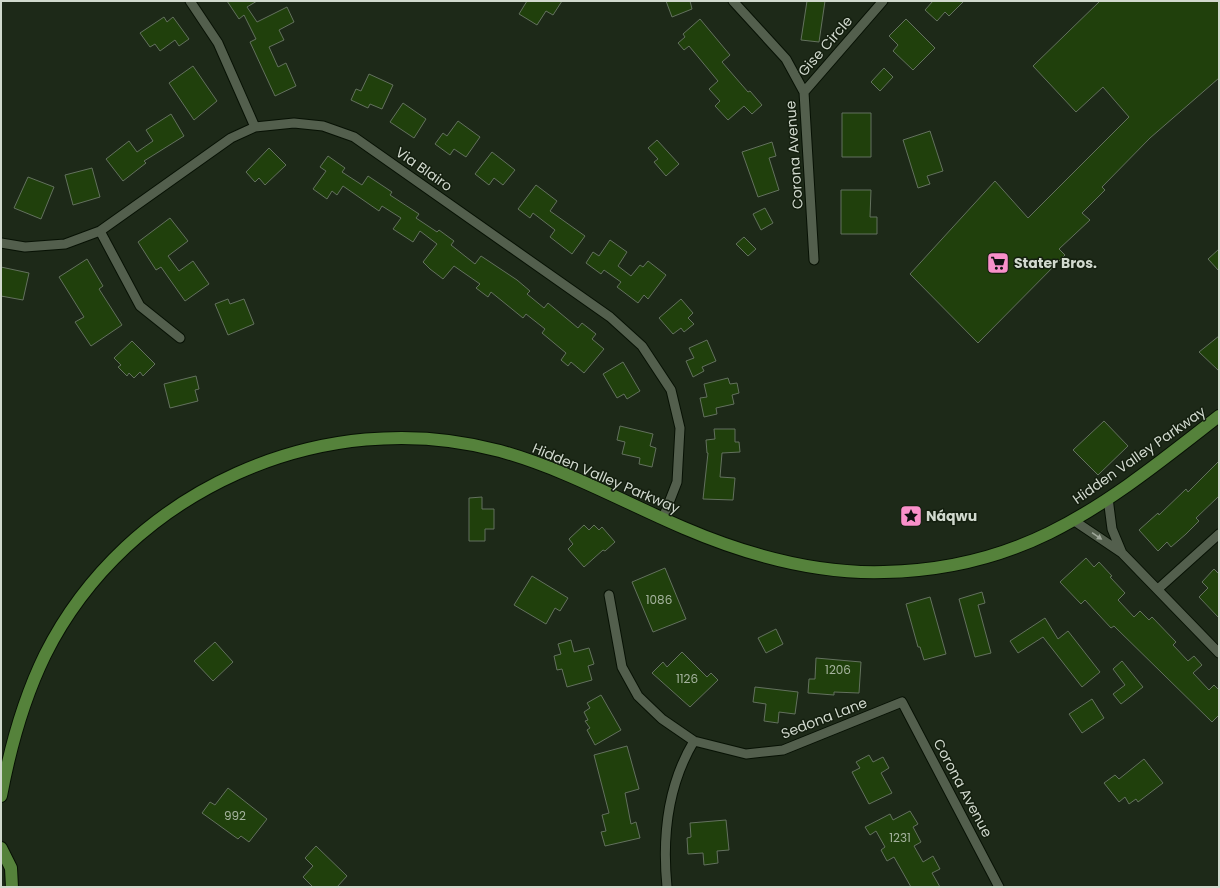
<svg xmlns="http://www.w3.org/2000/svg" width="1220" height="888" font-family="Poppins,sans-serif">
	<style>
		.building { fill: #20400c; stroke: #63715e }
		.lines { fill: none; stroke-linecap: round; stroke-linejoin: round }
		.minor-casing { stroke: #071104; stroke-width: 11 }
		.primary-casing { stroke: #071104; stroke-width: 14 }
		.minor { stroke: #535f4d; stroke-width: 9 }
		.primary { stroke: #55823b; stroke-width: 12 }
		.oneway { fill: #9fa89a }
		.labels { text-anchor: middle; stroke-width: 3; stroke-linejoin: round; paint-order: stroke }
		.number-label { font-size: 12px; fill: #a5b39e }
		.street-label { font-size: 14px; fill: #d1d9ce; stroke: #141f0f }
		.poi-label { font-size: 14px; font-weight: bold; fill: #d1d9ce; stroke: #141f0f; text-anchor: start }
	</style>
	<rect width="100%" height="100%" fill="#1d2918"/>
	<path class="building" d="M227,1h30l-10,6 10,15 30,-15 7,15 -15,8 5,10 -15,7 9,20 8,-4 10,23 -21,10 -25,-54 6,-3 -12,-24 -5,4z
		M527,1h35l-9,14 -7,-4 -9,14 -18,-11z
		M666,1h24l2,8 -20,8z
		M807,1h18l-6,41 -18,-2z
		M933,1h31l-15,15 -4,-4 -8,9 -12,-11z
		M1100,1h119v77l-69,60 -48,49 3,3 -23,23 8,7 -31,29 6,6 -87,88 -68,-69 85,-93 33,37 101,-101 -26,-30 -27,25 -43,-46z
		M164,17l3,5 6,-5 16,22 -10,7 -4,-6 -15,11 -5,-7 -5,3 -10,-14z
		M700,19l30,36 -8,7 26,30 2,-1 12,14 -10,9 -8,-8 -16,14 -13,-14 5,-5 -11,-12 9,-8 -29,-35 -5,4 -6,-7 7,-6 -2,-3z
		M906,19l29,29 -22,22 -20,-19 5,-6 -9,-9z
		M193,66l24,35 -23,19 -25,-37z
		M884,68l9,9 -13,14 -9,-9z
		M369,74l24,11 -11,24 -12,-5 -2,4 -17,-8 5,-11 5,2z
		M403,103l23,16 -12,19 -24,-16z
		M842,113h29v44h-29z
		M171,114l13,22 -40,25 2,2 -23,18 -17,-22 23,-18 8,11 16,-11 -7,-11z
		M458,121l22,16 -14,20 -12,-8 -4,6 -15,-11 8,-11 4,3z
		M930,131l13,40 -16,5 3,8 -12,4 -15,-48z
		M657,140l22,24 -13,12 -12,-14 4,-3 -10,-11z
		M772,142l4,14 -7,2 10,32 -21,7 -16,-45z
		M269,148l17,17 -21,20 -6,-7 -4,4 -9,-10z
		M492,152l23,18 -12,15 -9,-7 -5,7 -14,-11z
		M328,156l17,12 -3,4 20,13 6,-9 24,16 -2,3 29,19 -3,4 21,14 2,-2 15,11 -3,4 24,19 6,-8 36,24 13,11 -3,3 17,14 4,-5 30,25 4,-5 14,11 -4,5 12,10 -20,24 -13,-11 -3,4 -7,-6 5,-7 -24,-20 3,-4 -19,-15 -3,4 -32,-26 -3,5 -12,-9 4,-4 -26,-18 -11,13 -13,-10 -7,-7 14,-18 -17,-13 -7,11 -20,-13 8,-11 -19,-12 -3,5 -36,-25 -6,9 -5,-4 -5,8 -14,-10 13,-18 -6,-4z
		M92,168l8,29 -27,8 -8,-30z
		M28,177l26,10 -13,32 -27,-11z
		M536,185l21,16 -7,10 35,25 -13,18 -22,-17 5,-7 -22,-17 -3,5 -12,-9z
		M841,190h30l-1,27h7v17h-36z
		M765,208l8,15 -12,7 -8,-16z
		M170,218l18,23 -20,15 11,15 14,-10 16,23 -24,17 -24,-34 -5,3 -18,-28z
		M744,237l12,12 -8,7 -12,-12z
		M610,240l17,12 -9,14 13,10 9,-11 3,2 5,-6 18,14 -18,24 -4,-4 -6,8 -21,-16 4,-5 -17,-12 -3,4 -15,-11 7,-11 6,4z
		M1219,249v22l-11,-12z
		M87,259l16,27 -4,3 23,36 -31,21 -16,-24 9,-5 -25,-40z
		M1,267l28,6 -6,27 -22,-4z
		M228,299l2,5 14,-5 10,25 -26,11 -13,-31z
		M681,299l12,14 -5,5 6,6 -10,8 -3,-4 -8,6 -14,-16z
		M1219,336v35l-20,-19z
		M707,340l9,21 -14,6 2,4 -11,6 -7,-16 8,-3 -5,-10z
		M132,341l23,23 -12,12 -3,-4 -6,6 -5,-5 -2,3 -9,-9 3,-2 -7,-7z
		M623,362l17,29 -13,8 -3,-5 -7,4 -14,-24z
		M196,376l3,13 -4,1 3,11 -28,7 -6,-24z
		M728,378l2,6 7,-1 2,10 -7,2 2,9 -18,4 1,6 -13,3 -4,-19 7,-1 -3,-13z
		M1104,421l24,25 -30,29 -25,-25z
		M620,426l33,8 -3,12 6,2 -4,19 -13,-3 1,-6 -18,-4 3,-12 -8,-2z
		M714,429h21v13h4l1,10 -18,1 -2,24 15,1 -2,22 -30,-1 5,-46h-1l-1,-13 9,-1z
		M1219,461v35l-23,22 3,3 -13,13 -15,13 -4,-5 -9,9 -19,-21 19,-17 1,2 27,-26 2,3z
		M482,497v12h12v20h-9v12h-16v-43z
		M584,525l5,5 5,-5 5,5 3,-3 13,15 -10,9 -2,-1 -19,17 -16,-18 5,-5 -4,-5z
		M1086,558l8,9 5,-5 13,14 -2,1 15,16 -7,7 16,17 6,-6 9,9 3,-3 24,25 -3,3 15,16 6,-5 8,9 -9,8 16,17 5,-5 5,5v25l-7,7 -98,-96 -3,2 -26,-28 -4,4 -21,-22z
		M665,568l21,51 -33,13 -21,-50z
		M1214,569l5,5v44l-20,-21 9,-9 -6,-6z
		M532,576l36,22 -8,13 -5,-3 -9,16 -32,-19z
		M982,592l3,11 -7,2 13,48 -16,4 -16,-58z
		M930,597l16,57 -22,6 -4,-13h-2l-12,-43z
		M1045,618l13,21 10,-8 32,41 -18,15 -39,-50 -25,16 -8,-12z
		M776,629l7,15 -17,9 -8,-15z
		M571,640l3,12 15,-4 5,16 -6,2 4,14 -25,7 -5,-18 -5,1 -3,-14 7,-2 -3,-10z
		M215,642l18,20 -20,19 -19,-20z
		M682,652l25,25 4,-4 7,7 -28,27 -38,-34 11,-11 4,5z
		M816,658l45,4 -2,31 -25,-1v3l-26,-2 1,-14h6z
		M1122,661l21,26 -22,17 -8,-10 12,-9 -12,-16z
		M755,687l43,5 -3,22 -16,-2 -1,11 -14,-2 2,-17 -13,-2z
		M601,695l20,35 -26,15 -8,-15 3,-2 -5,-7 3,-1 -4,-8 6,-4 -3,-5z
		M1092,699l12,19 -22,15 -13,-19z
		M627,746l12,43 -14,4 6,31 5,-2 4,16 -35,8 -4,-14 5,-1 -4,-16 7,-2 -15,-58z
		M869,755l4,7 10,-5 6,11 -8,5 11,20 -23,11 -17,-32 8,-4 -4,-6z
		M1144,759l19,24 -25,19 -2,-3 -7,5 -4,-7 -6,5 -15,-19 11,-8 4,4z
		M228,788l39,31 -18,23 -8,-6 -3,3 -36,-26 8,-11 5,3z
		M910,811l8,13 -5,3 8,15 -7,4 9,16 10,-6 7,13 -8,4 8,14h-29l-17,-30 -7,4 -6,-11 4,-3 -9,-16 -6,4 -5,-8 25,-13 3,6z
		M726,820l3,30 -12,1 1,12 -14,2 -1,-12 -15,1 -1,-16 4,-1 -1,-14z
		M316,846l31,30 -10,11h-24l-10,-10 10,-11 -8,-8z"/>
	<g class="lines">
		<g class="minor-casing">
			<path id="minor" d="M190,1l28,42 37,84
				M733,1l53,58 18,33 10,168
				M804,92l79,-91
				M100,231l40,75 40,32
				M1,243l24,4 40,-3 35,-13 131,-93 24,-11 39,-4 29,3 31,11 256,180 32,29 29,44 9,38 -3,54 -14,36
				M1108,498l4,31 10,24
				M1073,520l49,33 97,100
				M1158,589l61,-55
				M609,595l13,72 16,29 24,23 32,22 52,13 37,-4 119,-48 97,185
				M667,887c-5,-51 0,-101 27,-146"/>
		</g>
		<g class="primary-casing">
			<path id="primary" d="M1,796c9,-48 22,-96 44,-141 82,-164 278,-252 455,-204 65,18 123,51 184,77 63,27 131,46 200,44 56,-1 114,-14 165,-39 61,-30 116,-75 170,-117
				M1,848l10,20 1,19"/>
		</g>
		<use href="#minor" class="minor"/>
		<use href="#primary" class="primary"/>
	</g>
	<defs><path id="oneway-solid" d="M-6-.8H1V-3.2L6.5 0L1 3.2V.8H-6Z"/></defs>
	<use class="oneway" href="#oneway-solid" transform="translate(1097 536) rotate(34)"/>
	<defs>
		<g id="supermarket-square" transform="scale(1.15)"><rect x="-9" y="-9" width="18" height="18" rx="4" fill="#f990ca" stroke="#141f0f"/><path d="M-6-5.5h2.5l.6 2H6L4.5 2H-2.5L-4.4-4H-6ZM-1.5 3.2a1.3 1.3 0 1 0 .1 0ZM3 3.2a1.3 1.3 0 1 0 .1 0Z" fill="#111"/></g>
		<g id="sight-square" transform="scale(1.15)"><rect x="-9" y="-9" width="18" height="18" rx="4" fill="#f990ca" stroke="#141f0f"/><path d="M0-6L1.8-2.2L6-1.7L2.9 1.2L3.7 5.4L0 3.3L-3.7 5.4L-2.9 1.2L-6-1.7L-1.8-2.2Z" fill="#111"/></g>
	</defs>
	<g fill-rule="evenodd">
		<use href="#supermarket-square" x="998" y="263"/>
		<use href="#sight-square" x="911" y="516"/>
	</g>
	<g class="labels">
		<g class="number-label">
			<text x="659" y="604">1086</text>
			<text x="838" y="674">1206</text>
			<text x="687" y="683">1126</text>
			<text x="235" y="820">992</text>
			<text x="900" y="842">1231</text>
		</g>
		<g class="street-label">
			<text transform="translate(825 46) rotate(-49)" y="5">Gise Circle</text>
			<text transform="translate(794 155) rotate(-94)" y="5">Corona Avenue</text>
			<text transform="translate(424 169) rotate(35)" y="5">Via Blairo</text>
			<text transform="translate(1139 455) rotate(-35)" y="5">Hidden Valley Parkway</text>
			<text transform="translate(606 478) rotate(23)" y="5">Hidden Valley Parkway</text>
			<text transform="translate(824 718) rotate(-21)" y="5">Sedona Lane</text>
			<text transform="translate(963 788) rotate(62)" y="5">Corona Avenue</text>
		</g>
		<g class="poi-label">
			<text x="1014" y="268">Stater Bros.</text>
			<text x="926" y="521">Náqwu</text>
		</g>
	</g>
	<rect width="1220" height="888" fill="none" stroke="#d1d9ce" stroke-width="4"/>
</svg>
